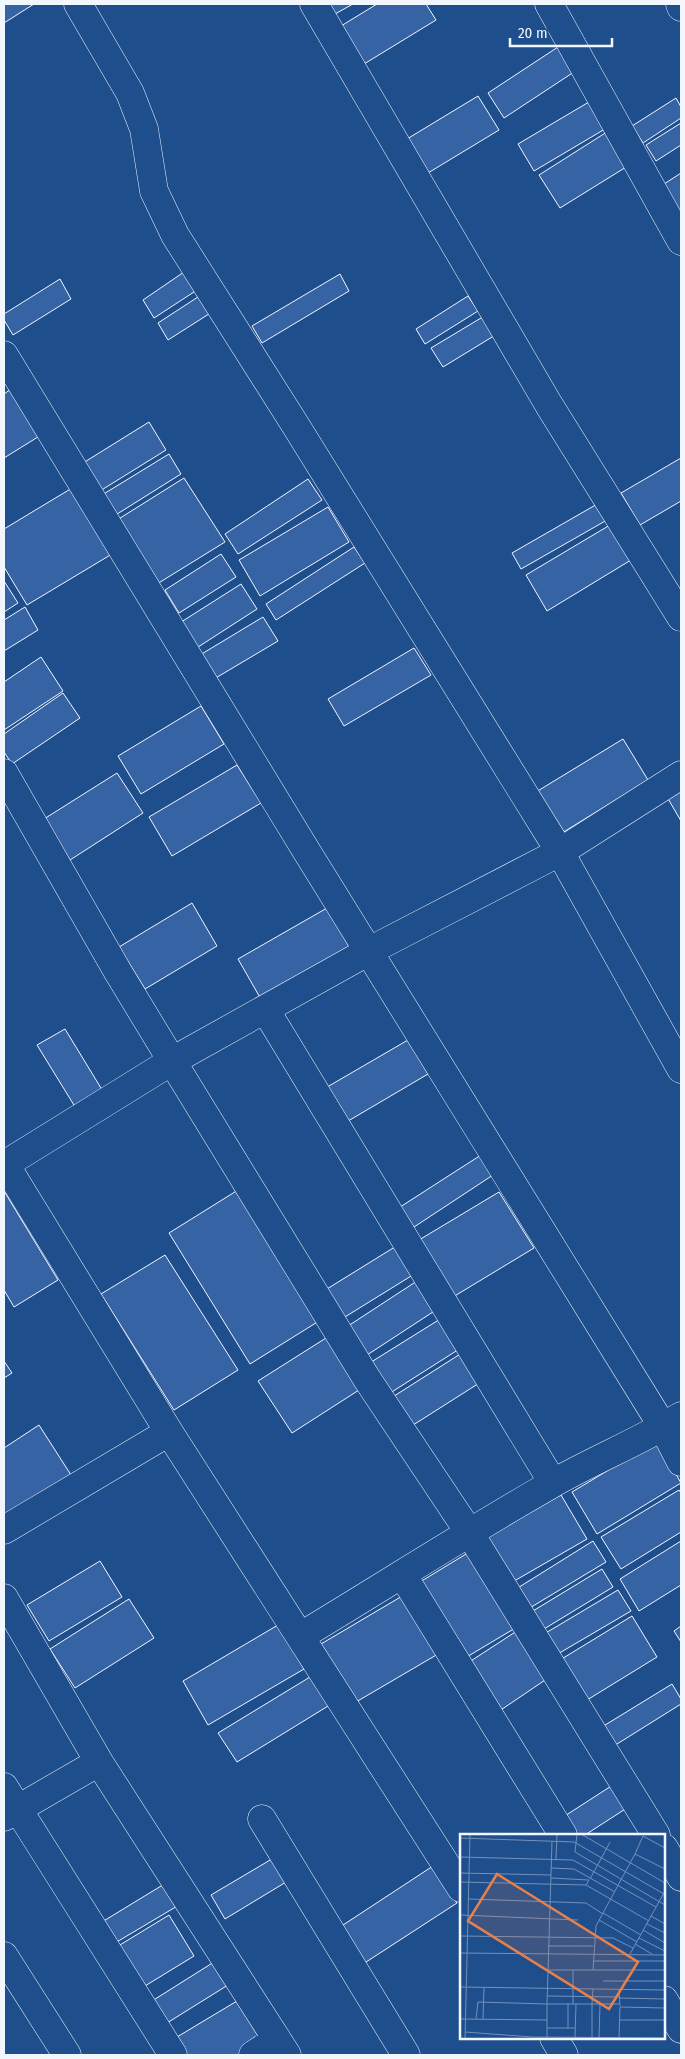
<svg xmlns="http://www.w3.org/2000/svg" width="685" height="2059" font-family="'Fira Sans Condensed',sans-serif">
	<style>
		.building { fill: #3563a3; stroke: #f2f6ff }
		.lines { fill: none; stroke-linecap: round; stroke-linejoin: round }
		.minor-casing { stroke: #f2f6ff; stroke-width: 29 }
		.minor { stroke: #1f4e8c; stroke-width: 28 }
		.inset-road { fill: none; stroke: #7391ba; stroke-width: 1 }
		.view { fill: #ea8049; fill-opacity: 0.15; stroke: #ea8049; stroke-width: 2.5 }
		.inset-edge { fill: none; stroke: #f2f6ff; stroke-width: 2.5 }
	</style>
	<rect width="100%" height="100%" fill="#1f4e8c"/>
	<path class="building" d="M4,4h30l-30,19z
		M329,4h24l-18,10z
		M377,4h49l10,16 -72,44 -23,-38z
		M558,47l16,25 -70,46 -16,-25z
		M478,96l21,34 -76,46 -21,-34z
		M676,98l5,9v11l-38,25 -11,-17z
		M594,99l16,27 -76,45 -16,-27z
		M681,123v22l-25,16 -10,-16z
		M610,130l21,34 -71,44 -21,-33z
		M681,173v46l-20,-33z
		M184,272l13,18 -43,28 -11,-18z
		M340,274l9,17 -87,52 -10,-17z
		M60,279l11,20 -58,36 -9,-15v-6z
		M201,295l11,17 -44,28 -10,-17z
		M468,296l10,15 -53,33 -9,-15z
		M486,315l11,19 -54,33 -12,-19z
		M17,385l29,47 -42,26v-64z
		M149,422l17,28 -66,41 -17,-28z
		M169,454l12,20 -67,42 -12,-21z
		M681,458v43l-41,24 -19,-32z
		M184,478l41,64 -68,42 -40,-64z
		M308,479l14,21 -84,54 -13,-20z
		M77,485l40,66 -90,54 -23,-38v-38z
		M599,503l8,17 -86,49 -9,-16z
		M328,507l21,35 -89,54 -21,-36z
		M610,525l21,35 -84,51 -21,-36z
		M354,547l11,16 -89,57 -10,-16z
		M221,554l15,23 -57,36 -14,-23z
		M4,581l14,22 -14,9z
		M241,584l16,25 -62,40 -17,-25z
		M25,607l13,23 -34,21v-31z
		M263,617l15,24 -64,38 -14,-24z
		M414,648l17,27 -87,51 -16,-27z
		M41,657l22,34 -59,39v-48z
		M63,693l17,25 -68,46 -8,-12v-18z
		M201,706l23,38 -83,50 -23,-38z
		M623,739l25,41 -86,53 -26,-41z
		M237,765l24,38 -89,53 -23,-39z
		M117,773l26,40 -73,47 -26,-41z
		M681,789v32l-14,-24z
		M192,903l25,43 -72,43 -26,-42z
		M327,908l24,42 -89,51 -24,-42z
		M65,1029l39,64 -27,17 -40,-65z
		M408,1040l20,34 -85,50 -21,-34z
		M481,1155l12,20 -82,54 -14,-20z
		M246,1185l81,131 -77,48 -81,-131z
		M4,1191l54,89 -44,27 -10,-17z
		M499,1192l35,56 -86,52 -34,-57z
		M398,1245l18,28 -76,47 -18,-28z
		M165,1255l73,115 -64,40 -73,-116z
		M420,1279l19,29 -75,49 -19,-29z
		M445,1316l19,30 -77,49 -19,-31z
		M326,1338l33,52 -67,43 -34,-52z
		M465,1351l19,29 -74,47 -19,-29z
		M4,1361l8,12 -8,5z
		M39,1425l32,50 -67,43v-70z
		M657,1441l24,42 -84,51 -25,-42z
		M679,1490l2,3v39l-60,37 -20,-32z
		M561,1495l26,44 -78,45 -26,-44z
		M593,1541l13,21 -78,47 -12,-20z
		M681,1541v44l-42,26 -19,-32z
		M476,1548l46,76 -62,37 -45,-76z
		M100,1561l22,36 -73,44 -22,-36z
		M602,1569l11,18 -74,45 -11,-18z
		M618,1590l13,21 -75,44 -12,-21z
		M404,1595l34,59 -82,48 -35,-58z
		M129,1599l25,39 -79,50 -25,-39z
		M632,1616l25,41 -70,43 -27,-40z
		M278,1625l26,44 -96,56 -25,-44z
		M681,1626v16l-7,-11z
		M523,1627l31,47 -62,42 -32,-48z
		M315,1674l18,29 -96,59 -19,-29z
		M672,1684l9,15v5l-72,45 -12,-19z
		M619,1781l14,23 -48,31h-19l-9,-14z
		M282,1853l14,23 -71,43 -14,-24z
		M433,1866l24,37 -94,61 -23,-37z
		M166,1883l13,22 -64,38 -13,-21z
		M169,1915l25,41 -54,33 -25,-41z
		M214,1962l14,23 -61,38 -15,-22z
		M237,2001l26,43 -18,11h-64l-9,-15z"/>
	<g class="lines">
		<g class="minor-casing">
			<path id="minor" d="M78,4l52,89 14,36 10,62 21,44 121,191 264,426 121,217
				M314,4l235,401 132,212
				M549,4l132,237
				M680,4l1,3
				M4,355l300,492 359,580 18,35
				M4,773l114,199 54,89 195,318 102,153 187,303
				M265,1009l288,474
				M5,1164l164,268 292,456
				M4,1165l168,-104 197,-110 191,-99 121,-77
				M4,1530l165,-98
				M402,1574l161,261
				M4,1598l95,164 188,293
				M301,1636c83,-50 165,-103 249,-151 43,-25 89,-43 131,-69
				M4,1787l169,268
				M4,1817l95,-55
				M262,1819l144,236
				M664,1848l17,29
				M4,1956l63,99
				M664,2000l17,29
				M554,2038l10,17
				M253,2055l24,-16"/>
		</g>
		<use href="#minor" class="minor"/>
	</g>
	<g transform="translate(460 1834)">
		<rect width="205" height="205" fill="#1f4e8c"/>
		<path class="inset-road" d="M117,0l-2,18 90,53M121,0l84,49M0,4l114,4 90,52M175,20l8,-18 22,12M0,23l113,3 83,47M96,25l1,-25M91,34l23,1 41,23M0,39l91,2M91,44l38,2 -3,5M130,45l20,-37M0,48l126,3 63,36M8,65l118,4 17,11M143,79l38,22M0,81l118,5M191,82l14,8M139,86l38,22M187,90l18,9M183,96l22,13M0,102l153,2 20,10M179,104l26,13M175,110l17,10M88,112h45M0,119l205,2M170,120l35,-63M133,127h72M88,136h117M113,136v34M133,136l3,-44 39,-72 30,15M143,147h62M0,153l205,3M133,155l-1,15h8M159,155l1,17M87,162l72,1M159,164l46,1M0,185l87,1M16,185l2,-17 69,2 5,-163M23,185l1,-32M159,186h46M87,194h28M108,194v-24M5,198l67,5 133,1M87,203v-33h45v34M115,204l1,-34M139,204l1,-34h19M159,204l1,-31 45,1M5,205l5,-205"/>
		<path class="view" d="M37,40l141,88 -29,47 -141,-88z"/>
		<rect width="205" height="205" class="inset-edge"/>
	</g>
	<rect width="685" height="2059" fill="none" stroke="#f2f6ff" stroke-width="10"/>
	<path d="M510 38v8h102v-8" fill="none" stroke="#f2f6ff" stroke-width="2.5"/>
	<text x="518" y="38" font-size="15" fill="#f2f6ff" stroke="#1f4e8c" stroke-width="4" paint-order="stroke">20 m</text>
</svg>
